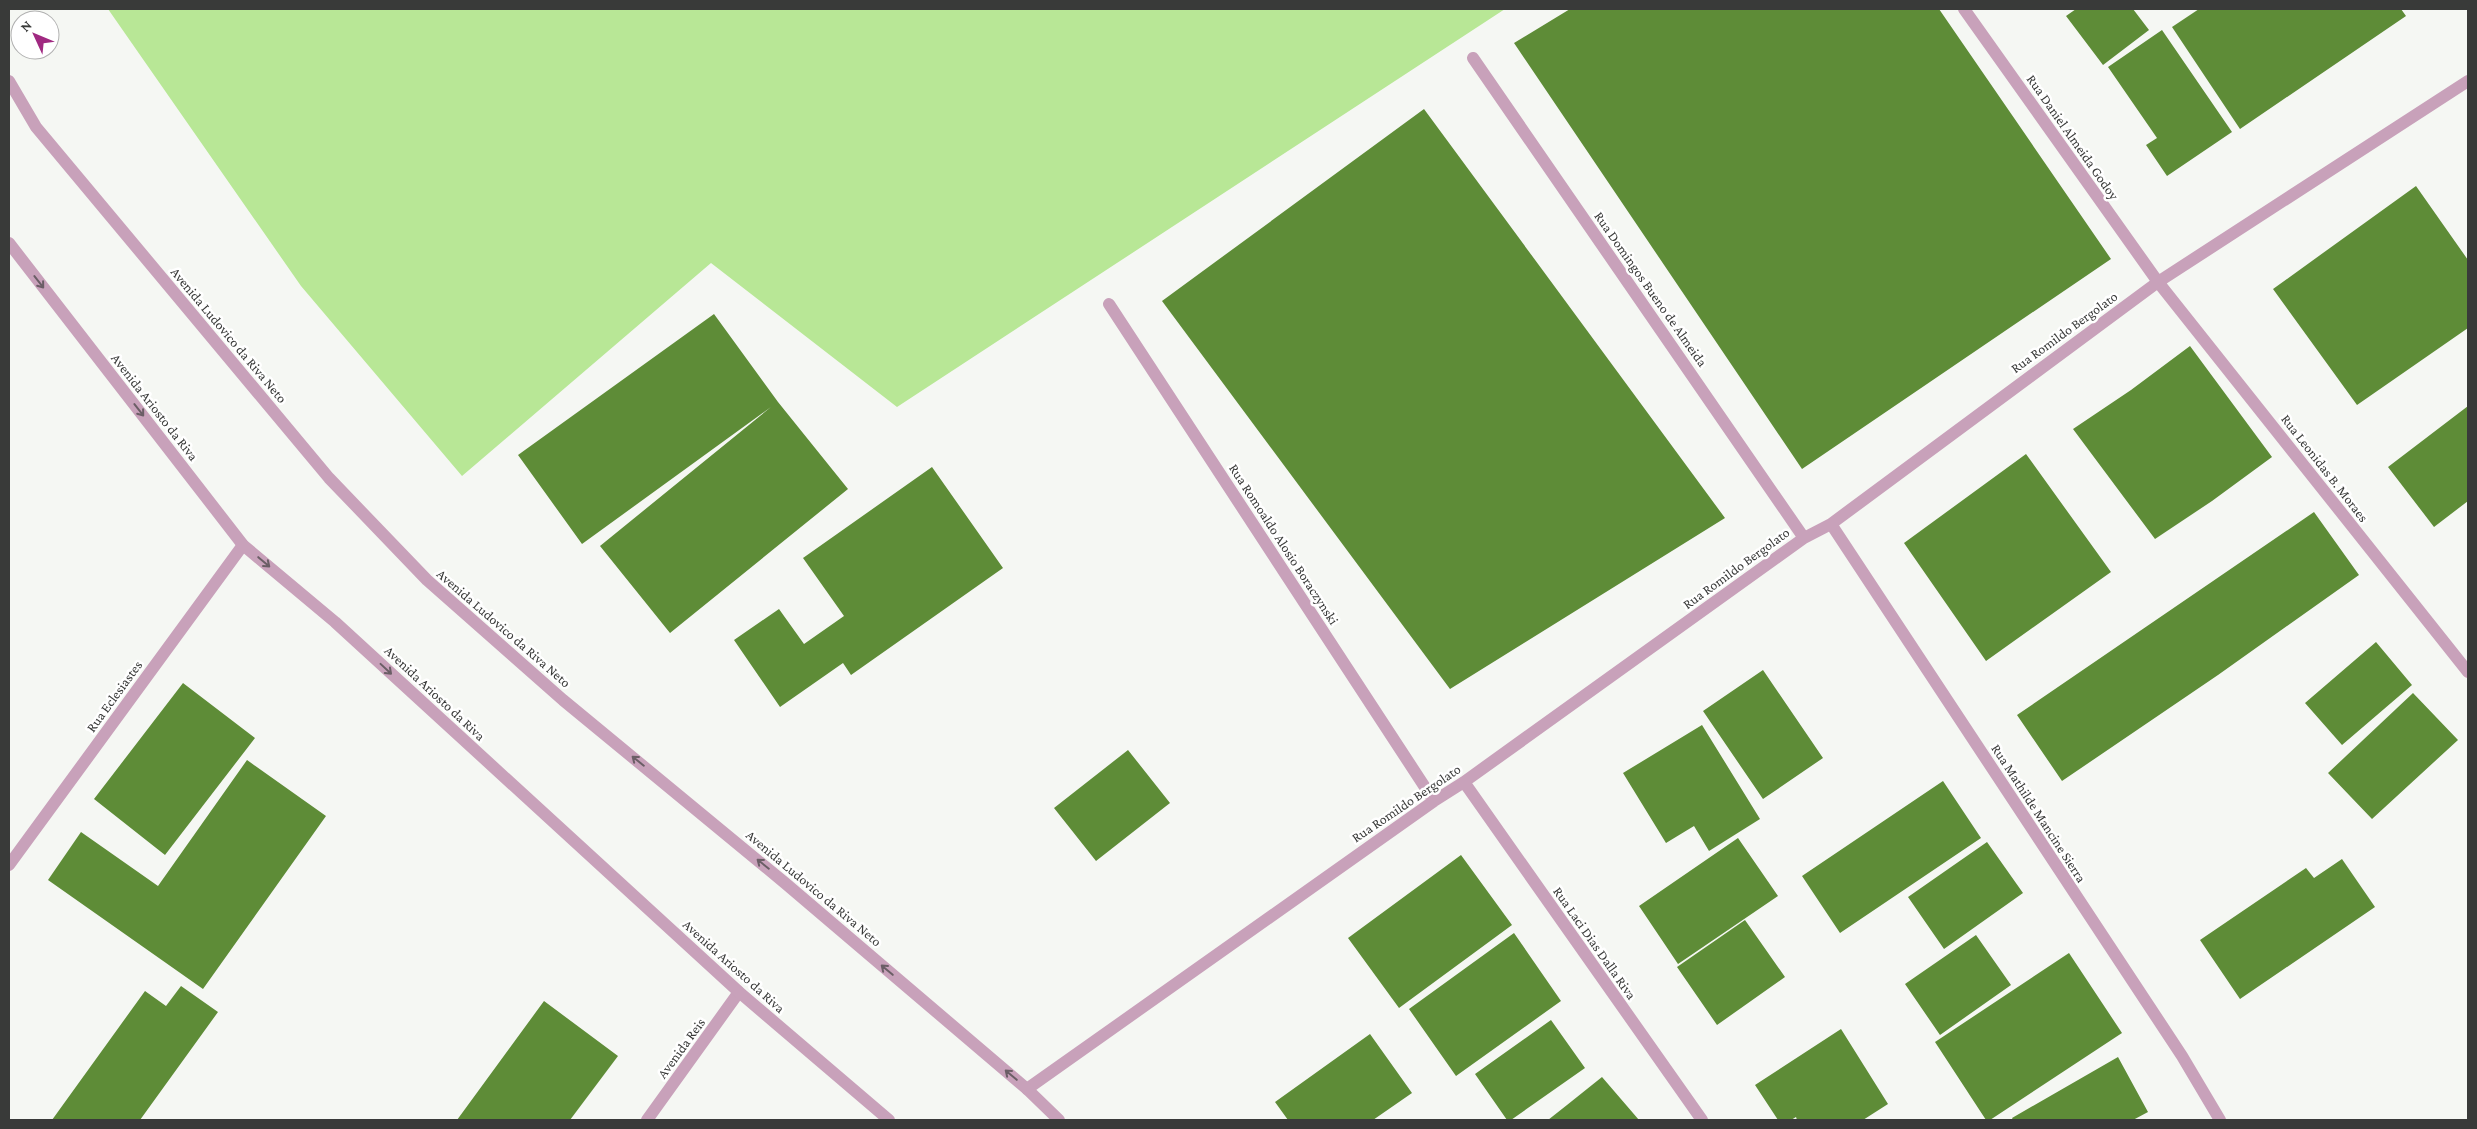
<svg xmlns="http://www.w3.org/2000/svg" width="2477" height="1129" font-family="'Crimson Pro',serif">
	<style>
		.green { fill: #b8e796 }
		.building { fill: #5e8c37 }
		.lines { fill: none; stroke-linecap: round; stroke-linejoin: round }
		.minor { stroke: #c8a1ba; stroke-width: 12 }
		.tertiary { stroke: #c8a1ba; stroke-width: 12 }
		.oneway { stroke: #6b5e66 }
		.labels { text-anchor: middle; stroke-width: 5; stroke-linejoin: round; paint-order: stroke }
		.street-label { font-size: 14px; fill: #393a39; stroke: #fff }
	</style>
	<rect width="100%" height="100%" fill="#f5f7f3"/>
	<path class="green" d="M108,9h1397l-608,398 -186,-144 -249,213 -161,-190z"/>
	<path class="building" d="M1570,9h369l172,250 -309,210 -288,-426z
		M2076,9h57l16,21 -46,35 -37,-49z
		M2199,9h202l5,7 -166,113 -68,-102z
		M2162,30l70,102 -65,44 -21,-31 11,-7 -49,-71z
		M1424,109l301,409 -275,171 -288,-388z
		M2416,186l52,74v68l-111,77 -84,-116z
		M714,314l64,88 70,87 -178,144 -70,-87 171,-139 -189,137 -64,-89z
		M2190,346l82,111 -60,44 -57,38 -82,-110 58,-39z
		M2468,406v95l-34,26 -46,-60z
		M2026,454l85,118 -125,89 -82,-118z
		M932,467l71,101 -152,107 -8,-12 -63,44 -46,-67 45,-31 25,35 40,-28 -41,-58z
		M2314,512l45,63 -141,100 -156,106 -45,-66z
		M2376,642l36,43 -70,60 -37,-42z
		M1763,670l60,88 -60,41 -60,-88z
		M183,683l72,55 -90,117 -71,-56z
		M2413,693l45,47 -86,79 -44,-46z
		M1702,725l58,94 -51,32 -15,-25 -28,17 -43,-70z
		M1128,750l42,53 -74,58 -42,-53z
		M247,760l79,56 -123,173 -155,-109 33,-48 77,54z
		M1943,781l38,57 -141,95 -38,-57z
		M1738,838l40,58 -100,68 -39,-58z
		M1987,842l36,51 -79,56 -36,-52z
		M1461,855l51,70 -113,83 -51,-70z
		M2342,859l33,48 -135,92 -40,-59 106,-72 8,10z
		M1745,920l40,57 -68,48 -40,-58z
		M1514,933l47,68 -105,75 -47,-67z
		M1976,935l35,50 -71,50 -35,-51z
		M2069,953l53,80 -132,87h-4l-51,-78z
		M181,986l37,26 -78,108h-88l93,-129 21,15z
		M544,1001l74,55 -48,64h-113z
		M1551,1020l34,48 -74,52h-4l-32,-46z
		M1841,1029l47,75 -25,16h-66l-1,-3 -5,3h-13l-23,-35z
		M1370,1034l42,59 -39,27h-85l-13,-18z
		M2118,1057l30,55 -15,8h-120l-1,-2z
		M1602,1077l37,43h-91l19,-15z"/>
	<g class="lines">
		<path class="minor" d="M1964,9l194,273 310,390
			M1473,58l331,480
			M1109,304l325,497
			M1831,524l351,532 38,64
			M1464,782l238,338
			M9,865l234,-320
			M1027,1089l407,-288 30,-19 340,-244 27,-14 327,-242 310,-201
			M647,1120l92,-128"/>
		<path class="tertiary" d="M9,81l27,46 293,351 98,102 136,120 222,183 242,206 32,31
			M9,243l234,302 92,77 404,370 150,128"/>
	</g>
	<defs><path id="oneway-shaft" d="M-6 0H5M1.5-3L5.5 0L1.5 3" fill="none" stroke-width="1.6" stroke-linecap="round" stroke-linejoin="round" transform="scale(1.25)"/></defs>
	<g class="oneway">
		<use href="#oneway-shaft" transform="translate(39 282) rotate(52)"/>
		<use href="#oneway-shaft" transform="translate(139 410) rotate(52)"/>
		<use href="#oneway-shaft" transform="translate(264 562) rotate(40)"/>
		<use href="#oneway-shaft" transform="translate(386 669) rotate(43)"/>
		<use href="#oneway-shaft" transform="translate(638 761) rotate(-141)"/>
		<use href="#oneway-shaft" transform="translate(763 864) rotate(-141)"/>
		<use href="#oneway-shaft" transform="translate(887 970) rotate(-140)"/>
		<use href="#oneway-shaft" transform="translate(1011 1075) rotate(-140)"/>
	</g>
	<g class="labels">
		<g class="street-label">
			<text transform="translate(2073 137) rotate(55)" y="5">Rua Daniel Almeida Godoy</text>
			<text transform="translate(1651 289) rotate(55)" y="5">Rua Domingos Bueno de Almeida</text>
			<text transform="translate(2064 332) rotate(-36)" y="5">Rua Romildo Bergolato</text>
			<text transform="translate(229 335) rotate(50)" y="5">Avenida Ludovico da Riva Neto</text>
			<text transform="translate(155 407) rotate(52)" y="5">Avenida Ariosto da Riva</text>
			<text transform="translate(2325 468) rotate(52)" y="5">Rua Leonidas B. Moraes</text>
			<text transform="translate(1284 544) rotate(57)" y="5">Rua Romoaldo Alosio Boraczynski</text>
			<text transform="translate(1736 568) rotate(-36)" y="5">Rua Romildo Bergolato</text>
			<text transform="translate(504 628) rotate(41)" y="5">Avenida Ludovico da Riva Neto</text>
			<text transform="translate(435 693) rotate(43)" y="5">Avenida Ariosto da Riva</text>
			<text transform="translate(114 696) rotate(-54)" y="5">Rua Eclesiastes</text>
			<text transform="translate(1406 803) rotate(-34)" y="5">Rua Romildo Bergolato</text>
			<text transform="translate(2039 813) rotate(57)" y="5">Rua Mathilde Mancine Sierra</text>
			<text transform="translate(814 888) rotate(40)" y="5">Avenida Ludovico da Riva Neto</text>
			<text transform="translate(1595 943) rotate(55)" y="5">Rua Laci Dias Dalla Riva</text>
			<text transform="translate(734 966) rotate(42)" y="5">Avenida Ariosto da Riva</text>
			<text transform="translate(681 1048) rotate(-54)" y="5">Avenida Reis</text>
		</g>
	</g>
	<rect width="2477" height="1129" fill="none" stroke="#393a39" stroke-width="20"/>
	<g transform="translate(35 35) rotate(314)"><circle r="24" fill="#ffffff" stroke="#b0b0b0"/>
	<path d="M0-4L9 19L0 12L-9 19Z" fill="#a02981"/>
	<text y="-8" font-size="14" font-weight="bold" text-anchor="middle" fill="#393a39">N</text>
	</g>
</svg>
